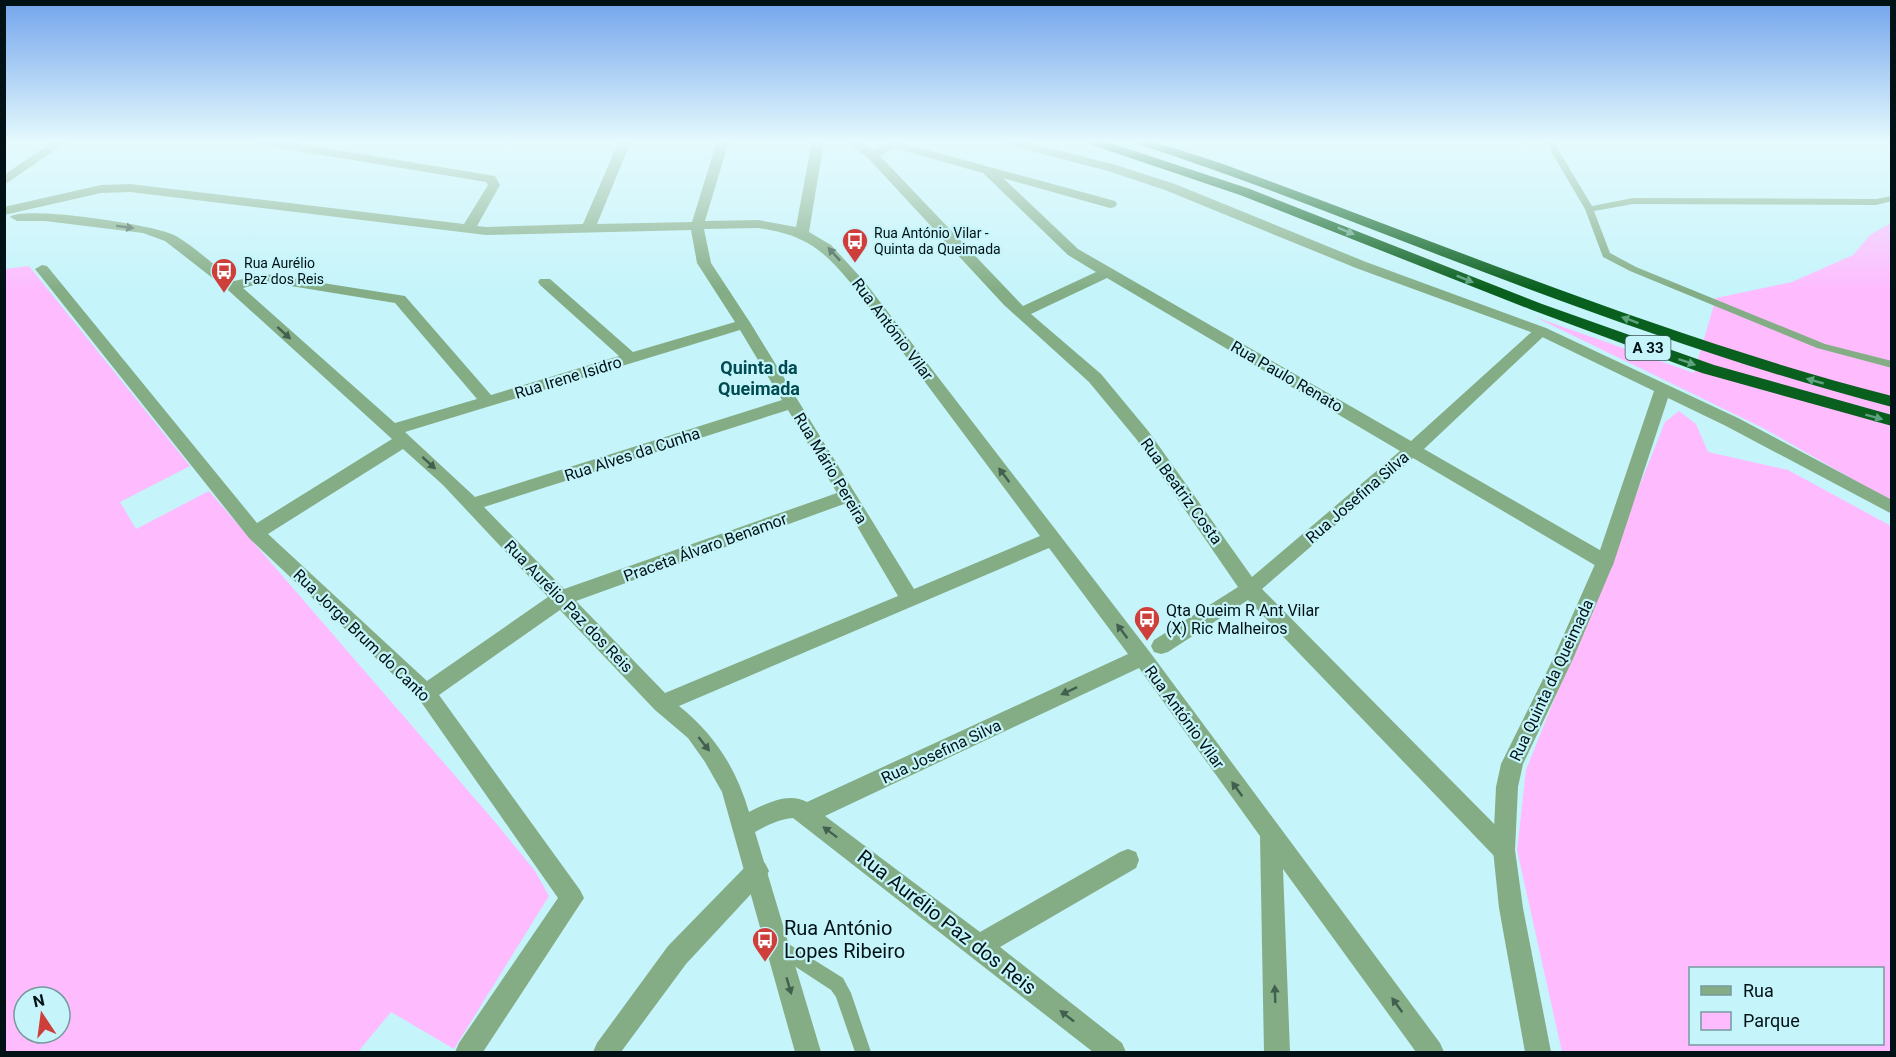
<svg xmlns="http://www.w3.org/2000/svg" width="1896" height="1057" font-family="Roboto,sans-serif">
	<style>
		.green { fill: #febcff; fill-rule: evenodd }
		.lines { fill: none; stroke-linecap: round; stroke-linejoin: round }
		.service { fill: #84ad86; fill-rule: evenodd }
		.pedestrian { fill: #84ad86; fill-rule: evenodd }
		.minor { fill: #84ad86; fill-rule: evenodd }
		.tertiary { fill: #84ad86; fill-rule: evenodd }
		.motorway { fill: #095f1d; fill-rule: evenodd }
		.oneway { fill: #42604e }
		.oneway2 { fill: #5ea280 }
		.labels { text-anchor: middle; stroke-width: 4.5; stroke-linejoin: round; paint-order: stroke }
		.far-poi-label { font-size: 14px; fill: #001215; stroke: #c5f4fa; text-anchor: start }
		.shield { fill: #c5f4fa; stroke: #3b565a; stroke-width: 1.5 }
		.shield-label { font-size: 15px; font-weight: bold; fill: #001215 }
		.street-label { font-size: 16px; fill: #001215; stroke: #c5f4fa }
		.poi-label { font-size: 16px; fill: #001215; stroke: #c5f4fa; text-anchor: start }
		.neighbourhood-label { font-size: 18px; font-weight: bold; fill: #004b52; stroke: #c5f4fa }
		.near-street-label { font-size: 20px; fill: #001215; stroke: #c5f4fa }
		.near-poi-label { font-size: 20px; fill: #001215; stroke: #c5f4fa; text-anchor: start }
	</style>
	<rect width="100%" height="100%" fill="#c5f4fa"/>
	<path class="green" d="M1891,223v278l-128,-73 -228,-111 159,56 22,-75 76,-16 61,-27 17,-20z
		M29,266l161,200 -70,36 16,27 73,-38 286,331 40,49 14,25 -95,153 -63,-37 -33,40h-353l-1,-783zM24,997h36v36h-36z
		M1679,411l17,13 12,28 80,18 103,56v526h-329l-45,-202 9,-80 139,-348zM1690,968h192v76h-192z"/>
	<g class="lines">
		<path class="service" d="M1545,141h8l39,65 41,-8 243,1 16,-3v5l-16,4 -243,-1 -39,7 16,42 26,14 189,77 67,17v7l-75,-20 -187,-77 -27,-14 -18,-48z
			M779,938l64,40 8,15 20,59h-16l-19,-55 -5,-7 -58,-38 -2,-6 2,-6z"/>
		<path class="pedestrian" d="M757,860l8,3 4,8 -4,8 -79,85 -65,88h-28l4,-9 71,-97 81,-83z"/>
		<path class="minor" d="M256,141h26l213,35 5,9 -23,41 9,1 97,-3 36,-83h12l-34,83 95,-2 25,-81h12l-24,80 53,-1 38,7 16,-86h12l-15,91 22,13 33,36 285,370 291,392 4,9h-28l-133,-183 7,183h-26l-4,-216 -121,-168 -314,148 155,116 140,-80 8,-3 8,3 3,8 -3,8 -136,79 122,96 4,9h-33l-300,-234c-14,1 -25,7 -38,14l66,220h-26l-73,-260 -17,-30 -17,-24 -33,-28 -95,-100 -121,85 141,195 4,8 -101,154h-28l4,-9 99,-145 -139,-199 -170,-161 -214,-269 7,-4 5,1 210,257 135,-84 -164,-149 -63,-49 -22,-8 -98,-12h-28l-7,-4c13,-12 148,8 166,19 20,12 39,30 58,45l32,-7 139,22 86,99 128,-39 -79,-71 -2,-3 2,-3h10l83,73 102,-30 -38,-59 -6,-33 -205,5 -356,-43 -29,1 -97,22v-8l97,-22 29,-1 334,40 24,-39 -2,-3 -224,-37zM758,228c48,7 66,22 96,59l186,249 -126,53 -163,-265 -40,-61 -7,-34zM266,282l129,21 82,96 -82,24 -152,-135zM740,330l42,70 -307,97 -70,-65zM788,410l49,83 -273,96 -80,-82zM403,449l40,36 105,112 -121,84 -159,-147zM844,504l54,92 -233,97 -89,-92zM1049,548l79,106 -321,148c-18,-10 -40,1 -58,10 -13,-44 -34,-77 -70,-106z
			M846,141h13l14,9 21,-9 221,60 2,3 -2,3 -5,1 -107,-30 75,71 333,192 125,-113h10l3,3 -3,3 -122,115 188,108 2,5 -2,5 -7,2 -7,-2 -185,-109 -151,131 250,253 3,8 -3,8 -8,3 -8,-3 -248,-258 -80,52 -7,2 -7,-2 -3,-6 3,-6 84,-53 -101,-147 -48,-58 -85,-77 -136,-147zM894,148l89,25 85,82 28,17 -73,34 -143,-150zM1107,278l293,173 -148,126 -103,-145 -48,-58 -70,-60z"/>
		<path class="tertiary" d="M54,141h14l-64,44v-10z
			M1003,141h19l94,24 59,19 191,78 180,66 192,90 154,82v14l-166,-88 -58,-28 -54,164 -41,97 -50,105 -5,23 -3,63 8,58 28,144h-26l-26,-144 -6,-58 3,-63 5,-23 52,-105 43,-97 58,-171 -118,-57 -180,-66 -191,-78 -57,-19 -103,-27z"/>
		<path class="motorway" d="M1087,141h17l146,48 292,115 172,61 178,50v11l-190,-53 -170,-63 -292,-115 -151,-51z
			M1135,141h17l71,23c222,80 439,173 669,232v11c-153,-40 -301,-94 -448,-150 -102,-39 -203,-80 -307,-113z"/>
	</g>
	<defs><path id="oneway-solid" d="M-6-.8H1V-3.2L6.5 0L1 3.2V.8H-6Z" transform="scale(1.5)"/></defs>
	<g class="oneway">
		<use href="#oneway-solid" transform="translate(125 227) rotate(8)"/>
		<use href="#oneway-solid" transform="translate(834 254) rotate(-133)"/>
		<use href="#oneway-solid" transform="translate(284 333) rotate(42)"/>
		<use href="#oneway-solid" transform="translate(429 463) rotate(42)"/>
		<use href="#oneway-solid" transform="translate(1004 475) rotate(-127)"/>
		<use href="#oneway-solid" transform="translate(1122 631) rotate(-127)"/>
		<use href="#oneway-solid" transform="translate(1069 691) rotate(155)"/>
		<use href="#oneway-solid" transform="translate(704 744) rotate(52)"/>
		<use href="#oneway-solid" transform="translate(1237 789) rotate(-126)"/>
		<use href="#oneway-solid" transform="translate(830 832) rotate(-143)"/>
		<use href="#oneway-solid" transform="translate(789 986) rotate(74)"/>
		<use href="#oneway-solid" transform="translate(1275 994) rotate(-92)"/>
		<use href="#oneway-solid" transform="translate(1397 1005) rotate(-126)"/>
		<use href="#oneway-solid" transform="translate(1067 1016) rotate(-142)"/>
	</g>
	<g class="oneway2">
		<use href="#oneway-solid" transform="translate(1346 231) rotate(22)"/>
		<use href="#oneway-solid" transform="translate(1465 279) rotate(22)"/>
		<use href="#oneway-solid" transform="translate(1630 320) rotate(-160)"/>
		<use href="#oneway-solid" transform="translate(1687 362) rotate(19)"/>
		<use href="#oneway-solid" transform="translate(1815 381) rotate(-164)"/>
		<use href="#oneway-solid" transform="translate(1874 417) rotate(15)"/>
	</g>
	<linearGradient id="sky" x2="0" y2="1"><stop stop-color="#73a4ec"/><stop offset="0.49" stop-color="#e5fafd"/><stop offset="1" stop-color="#e5fafd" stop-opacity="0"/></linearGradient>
	<rect width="1896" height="289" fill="url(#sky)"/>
	<defs>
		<g id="bus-pin" transform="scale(1.35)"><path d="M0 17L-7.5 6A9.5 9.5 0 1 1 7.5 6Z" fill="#ce3f3c" stroke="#c5f4fa"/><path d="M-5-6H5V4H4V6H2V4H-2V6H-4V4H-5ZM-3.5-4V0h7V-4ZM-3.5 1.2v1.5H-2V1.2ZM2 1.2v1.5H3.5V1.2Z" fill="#fff"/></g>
	</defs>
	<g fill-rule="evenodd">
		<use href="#bus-pin" x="855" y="241"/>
		<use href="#bus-pin" x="224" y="271"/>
		<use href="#bus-pin" x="1147" y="619"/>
		<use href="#bus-pin" x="765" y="940"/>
	</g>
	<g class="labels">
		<g class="far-poi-label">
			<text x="874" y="238">Rua António Vilar -<tspan x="874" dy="16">Quinta da Queimada</tspan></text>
			<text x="244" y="268">Rua Aurélio<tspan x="244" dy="16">Paz dos Reis</tspan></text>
		</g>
		<rect class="shield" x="1625.5" y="336" width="45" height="24" rx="4.5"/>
		<g class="shield-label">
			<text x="1648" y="353">A 33</text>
		</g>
		<g class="street-label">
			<text transform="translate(893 329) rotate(53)" y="6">Rua António Vilar</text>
			<text transform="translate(1287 376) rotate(30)" y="6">Rua Paulo Renato</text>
			<text transform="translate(568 377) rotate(-17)" y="6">Rua Irene Isidro</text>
			<text transform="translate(632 454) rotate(-18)" y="6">Rua Alves da Cunha</text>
			<text transform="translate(831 468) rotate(59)" y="6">Rua Mário Pereira</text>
			<text transform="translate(1182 491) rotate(54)" y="6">Rua Beatriz Costa</text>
			<text transform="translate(1357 497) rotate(-41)" y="6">Rua Josefina Silva</text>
			<text transform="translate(705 547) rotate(-20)" y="6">Praceta Álvaro Benamor</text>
			<text transform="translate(569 606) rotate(46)" y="6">Rua Aurélio Paz dos Reis</text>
			<text transform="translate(362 635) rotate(44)" y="6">Rua Jorge Brum do Canto</text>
			<text transform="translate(1551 680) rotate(-65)" y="6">Rua Quinta da Queimada</text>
			<text transform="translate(1185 717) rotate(54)" y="6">Rua António Vilar</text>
			<text transform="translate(941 751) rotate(-25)" y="6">Rua Josefina Silva</text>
		</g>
		<g class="poi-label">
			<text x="1166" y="616">Qta Queim R Ant Vilar<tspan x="1166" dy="18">(X) Ric Malheiros</tspan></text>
		</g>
		<g class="neighbourhood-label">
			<text x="759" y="374">Quinta da<tspan x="759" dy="21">Queimada</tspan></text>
		</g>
		<g class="near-street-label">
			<text transform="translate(947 922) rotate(38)" y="7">Rua Aurélio Paz dos Reis</text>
		</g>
		<g class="near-poi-label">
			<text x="784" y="935">Rua António<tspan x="784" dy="23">Lopes Ribeiro</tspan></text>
		</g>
	</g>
	<rect width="1896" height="1057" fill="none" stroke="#001215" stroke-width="12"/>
	<rect x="1689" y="967" width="195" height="78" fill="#c5f4fa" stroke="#769a9e" stroke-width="1.5"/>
	<rect x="1701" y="986" width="30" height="9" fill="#84ad86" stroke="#769a9e" stroke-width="1.5"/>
	<text x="1743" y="997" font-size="18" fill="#001215">Rua</text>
	<rect x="1701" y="1012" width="30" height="18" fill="#febcff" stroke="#769a9e" stroke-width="1.5"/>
	<text x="1743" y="1027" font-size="18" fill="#001215">Parque</text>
	<g transform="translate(42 1015) rotate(347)"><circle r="28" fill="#c5f4fa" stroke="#769a9e" stroke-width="1.5"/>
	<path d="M0-4.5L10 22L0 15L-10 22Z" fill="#ce3f3c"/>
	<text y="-9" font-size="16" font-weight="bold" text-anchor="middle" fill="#001215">N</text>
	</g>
</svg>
